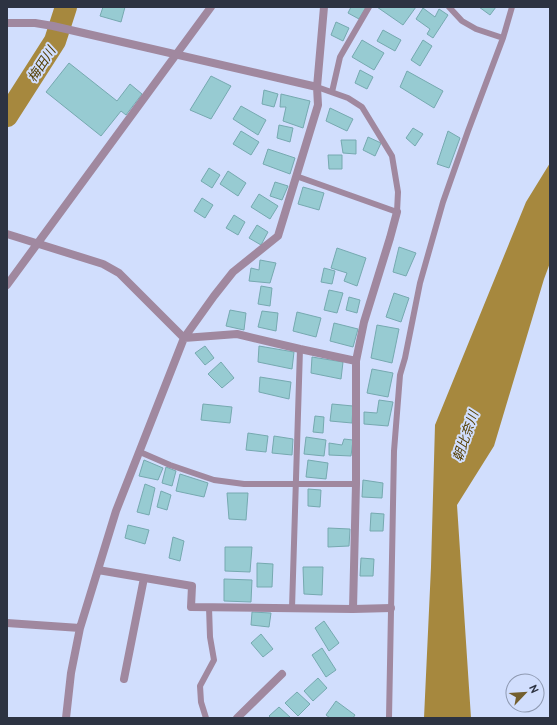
<svg xmlns="http://www.w3.org/2000/svg" width="557" height="725" font-family="Overpass,'Noto Sans JP',sans-serif">
	<style>
		.water { fill: #a6883e }
		.lines { fill: none; stroke-linecap: round; stroke-linejoin: round }
		.river { stroke: #a6883e; stroke-width: 22 }
		.building { fill: #97cbd2; stroke: #76a9b0 }
		.lane { stroke: #a0889f; stroke-width: 6 }
		.street { stroke: #a0889f; stroke-width: 8 }
		.labels { text-anchor: middle; stroke-width: 4; stroke-linejoin: round; paint-order: stroke }
		.water-label { font-size: 13px; font-style: italic; fill: #533d00; stroke: #d1defd }
	</style>
	<rect width="100%" height="100%" fill="#d1defd"/>
	<path class="water" d="M550,163v100l-6,16 -50,167 -37,59 14,213h-47l7,-151 4,-142 91,-223z"/>
	<g class="lines">
		<path class="river" d="M7,116l48,-75 11,-34"/>
	</g>
	<path class="building" d="M103,7h22l-4,15 -21,-6z
		M351,7h15l-7,12 -11,-6z
		M377,7h39l-13,18z
		M479,7h17l-6,8z
		M423,8l12,9 4,-8 9,6 -15,23 -6,-4 3,-5 -14,-10z
		M336,22l13,6 -6,13 -12,-6z
		M383,30l18,10 -6,11 -18,-10z
		M362,40l22,13 -10,17 -22,-13z
		M423,40l9,6 -12,20 -9,-6z
		M69,63l48,38 13,-17 12,10 -16,21 -5,-4 -20,25 -55,-44z
		M360,70l13,7 -6,12 -12,-6z
		M407,71l36,20 -9,17 -34,-21z
		M211,76l20,10 -20,33 -21,-9z
		M264,90l14,4 -4,13 -12,-3z
		M281,94l29,7 -7,27 -20,-7 3,-14h-6z
		M241,106l25,14 -8,15 -25,-16z
		M330,108l23,11 -6,12 -21,-10z
		M279,125l14,3 -3,14 -13,-4z
		M413,128l10,6 -8,12 -9,-8z
		M241,131l18,11 -8,13 -18,-11z
		M448,131l12,7 -11,30 -12,-4z
		M368,137l13,6 -6,13 -12,-6z
		M341,140h15v14l-13,-1z
		M268,149l27,9 -5,16 -27,-10z
		M328,155h14v14h-13z
		M209,168l11,7 -8,13 -11,-7z
		M228,171l18,12 -8,13 -18,-12z
		M275,182l13,4 -6,14 -12,-4z
		M303,187l21,6 -5,17 -21,-6z
		M259,194l19,12 -8,13 -19,-12z
		M202,198l11,7 -8,13 -11,-7z
		M234,215l11,7 -7,13 -12,-7z
		M257,225l11,7 -7,13 -12,-7z
		M399,247l17,6 -10,23 -13,-4z
		M337,248l29,10 -9,28 -13,-5 3,-8 -16,-5z
		M260,260l16,3 -6,20 -21,-2 2,-13 8,2z
		M324,268l11,3 -3,13 -11,-2z
		M261,286l11,2 -2,18 -12,-2z
		M329,290l14,3 -6,20 -13,-3z
		M394,293l15,5 -8,24 -15,-5z
		M349,297l11,3 -3,13 -11,-3z
		M230,310l16,3 -2,17 -18,-4z
		M262,311l16,2 -2,18 -18,-4z
		M297,312l24,6 -5,19 -23,-6z
		M334,323l24,6 -5,18 -23,-6z
		M377,325l22,4 -7,34 -21,-5z
		M205,346l9,12 -9,7 -10,-12z
		M259,346l35,6 -2,17 -34,-7z
		M312,357l31,5 -2,17 -30,-6z
		M221,362l13,16 -12,10 -14,-14z
		M372,369l21,4 -5,24 -21,-4z
		M260,377l31,5 -2,17 -30,-7z
		M379,400l14,2 -5,24 -24,-2v-12l13,1z
		M203,404l29,3 -2,16 -29,-3z
		M332,404l21,2 -1,17 -22,-2z
		M315,416l9,1 -1,16 -10,-1z
		M248,433l20,3 -2,16 -20,-2z
		M274,436l19,3 -1,16 -20,-2z
		M306,437l20,3 -2,16 -20,-2z
		M344,439l9,1 -2,16 -22,-1v-12l13,2z
		M144,460l19,8 -5,12 -19,-4z
		M308,460l20,3 -2,16 -20,-2z
		M166,467l10,4 -4,15 -10,-3z
		M180,474l28,9 -4,14 -28,-6z
		M363,480l20,3 -1,15 -20,-1z
		M145,484l10,4 -6,27 -12,-3z
		M308,489l13,1 -1,17 -12,-1z
		M161,491l10,4 -4,15 -10,-3z
		M227,493h21l-2,27 -17,-1z
		M371,513l13,1 -1,17h-13z
		M128,525l21,5 -4,14 -20,-6z
		M328,528l22,1 -1,17 -21,1z
		M173,537l11,4 -4,20 -11,-3z
		M225,547h27l-2,25 -25,-1z
		M361,558l13,1 -1,17h-13z
		M257,563l16,1 -1,23h-15z
		M303,567h20l-1,28 -18,-1z
		M224,579l28,1 -1,22 -27,-1z
		M252,612l19,1 -2,14 -18,-2z
		M324,621l15,22 -10,8 -14,-23z
		M261,634l12,15 -10,8 -12,-14z
		M322,648l14,22 -10,7 -14,-22z
		M318,678l9,10 -14,13 -9,-10z
		M297,692l13,12 -12,12 -13,-13z
		M336,701l19,14 -2,3h-23l-4,-3z
		M279,707l12,11h-20l-2,-2z"/>
	<g class="lines">
		<path class="lane" d="M449,7l13,14 14,8 27,9
			M332,92l8,-35 29,-50
			M296,176l101,36 1,-20 -6,-36 -30,-49 -14,-9 -31,-11
			M140,452l30,13 44,15 30,4h112
			M292,608l8,-259
			M206,718l-5,-16 -1,-16 14,-26 -4,-23 -1,-30
			M389,718l5,-267 6,-76 5,-17 15,-75 23,-81 25,-71 35,-93 9,-31"/>
		<path class="street" d="M7,23h28l18,3 264,61
			M7,234l96,30 16,9 65,65 53,-4 63,15 56,12
			M7,285l204,-278
			M98,570l94,16 -1,21 162,2 38,-1
			M353,609l3,-125v-123l8,-39 26,-84 7,-26
			M7,623l73,5
			M124,679l20,-101
			M66,718l5,-45 9,-45 36,-117 68,-173 30,-42 19,-24 45,-36 40,-131 -1,-18 7,-80
			M237,718l45,-44"/>
	</g>
	<g class="labels">
		<g class="water-label">
			<text transform="translate(41 64) rotate(-57)" y="5">梅田川</text>
			<text transform="translate(465 436) rotate(-71)" y="5">朝比奈川</text>
		</g>
	</g>
	<rect width="557" height="725" fill="none" stroke="#2d3342" stroke-width="16"/>
	<g transform="translate(525 693) rotate(65)"><circle r="19" fill="#d1defd" stroke="#8f9ab2"/>
	<path d="M0-3L7 15L0 10L-7 15Z" fill="#735f2e"/>
	<text y="-6" font-size="11" font-weight="bold" text-anchor="middle" fill="#2d3342">N</text>
	</g>
</svg>
